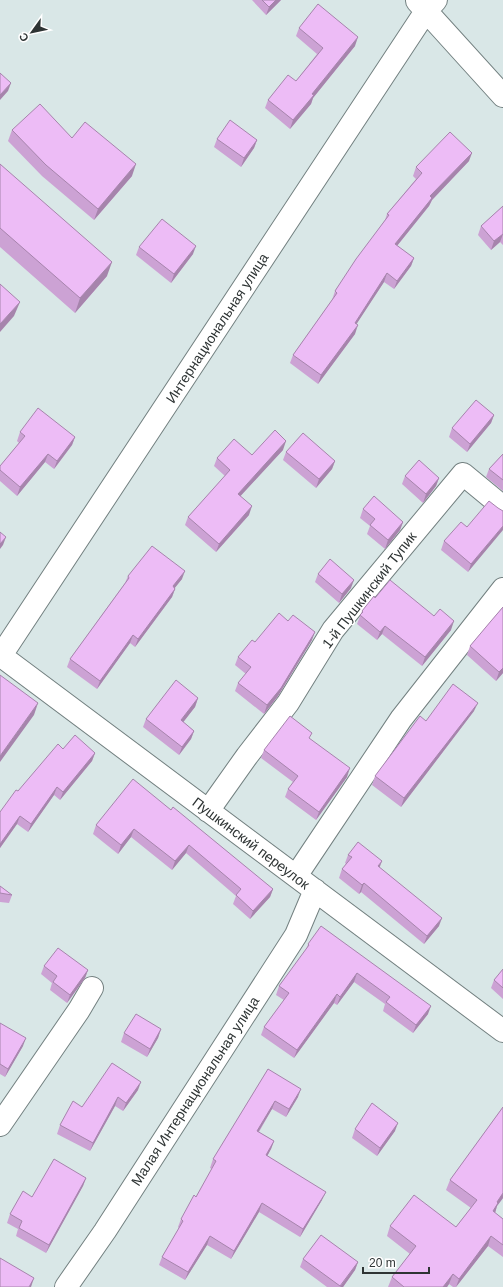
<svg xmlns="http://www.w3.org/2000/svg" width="503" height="1287" font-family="Helvetica,sans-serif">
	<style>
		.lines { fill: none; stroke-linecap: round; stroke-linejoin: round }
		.minor-casing { stroke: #738080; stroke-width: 24 }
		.minor { stroke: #fff; stroke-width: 22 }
		.wall { fill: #cca2d4 }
		.shaded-wall { fill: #a684ac }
		.building { fill: #edbcf6; stroke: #a684ac }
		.labels { text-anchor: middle; stroke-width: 3; stroke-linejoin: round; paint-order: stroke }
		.street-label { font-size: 14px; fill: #2e3434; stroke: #fff }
	</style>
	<rect width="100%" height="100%" fill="#d9e7e7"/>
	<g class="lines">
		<g class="minor-casing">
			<path id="minor" d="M417,1l86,95
				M0,655l503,376
				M0,657l426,-646 10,-11
				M208,811l39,-55 41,-53 45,-73 130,-156 40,33
				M296,876l105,-157 102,-130
				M0,1125l79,-115 13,-22
				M66,1287l39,-56 191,-296 19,-45"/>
		</g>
		<use href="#minor" class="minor"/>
	</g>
	<path class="wall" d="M252,0h29l-15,15z
		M299,28l56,18 -42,52 -2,6 -21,25 -25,-21 3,-8 28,-19 21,-27 -21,-18z
		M12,130l60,8 60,38 -38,44 -52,-44 -34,-35z
		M217,139l40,1 -3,8 -13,19 -27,-20z
		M469,161l-37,39 -3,6 -32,40 17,12 -3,8 -17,23 -10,-7 -28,42 -1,10 -37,50 -28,-21 3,-8 39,-55 3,-9 50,-71 2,-6 29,-35 -3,-3 3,-9z
		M0,164l107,112 -32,37 -75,-66z
		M503,206v39l-3,-3 -9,8 -13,-15 3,-9z
		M139,247l54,7 -22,29 -35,-28z
		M494,415l-3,8 -24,29 -18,-15 3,-9z
		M20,432l55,5 -3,8 -18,24 -9,-7 -28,34 -17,-15v-15l19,-23 -2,-2z
		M283,450l-43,46 9,19 -33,37 -31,-27 3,-8 37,-41 -11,-10 3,-8 35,-3z
		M286,452l49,9 -3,8 -16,19 -33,-28z
		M503,454v37l-17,-14 3,-8z
		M405,476l34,2 -3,8 -13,17 -21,-19z
		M498,508l-30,64 -27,-22 3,-9z
		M363,509l40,13 -3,8 -15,19 -18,-15 3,-8 -10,-8z
		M318,574l33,14 -12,15 -24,-21z
		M128,576l54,3 -8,9 1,1 -3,8 -37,50 -5,-4 -33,46 -30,-22 3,-8 55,-76z
		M375,598l59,18 17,14 -29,36 -40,-32 -5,6 -20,-16 5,-13z
		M503,607v66l-7,8 -29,-26 3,-9z
		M312,640l-34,56 -14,18 -29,-23 3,-8 8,-9 -11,-9 3,-8 17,-15z
		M198,698l-3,9 -12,15 11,9 -3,8 -12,16 -36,-28 3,-8z
		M474,711l-73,96 -29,-22 3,-9 51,-55z
		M310,739l37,38 -31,43 -31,-23 3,-8 5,-7 -32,-24 3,-8z
		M63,749l32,4 -3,8 -32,39 -6,-5 -26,37 -11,-8 -17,24v-36l18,-21z
		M171,810l102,79 -3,8 -20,22 -17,-15 3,-8 -50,-43 -14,17 -41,-33 -13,17 -25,-20 3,-9z
		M348,855l32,13 59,58 -15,18 -63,-52 -2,2 -20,-16 3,-9 4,-5 -1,-1z
		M0,886l12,9 -3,8 -9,-1z
		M308,944l120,70 -15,19 -30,-22 2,-7 -31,-22 -17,23 -3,-2 -40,55 -33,-23 3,-8 20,-27 -8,-5 3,-9 27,-36z
		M44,966l44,4 -3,8 -18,25 -17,-13 2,-7 -11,-9z
		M503,969v30l-12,-11 3,-8z
		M0,1023l23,23 -18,31 -5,-3z
		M161,1029l-3,9 -11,19 -26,-15 3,-9z
		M268,1069l30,28 -12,20 -14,-8 -13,23 15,9 -3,8 -4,7 55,44 -22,37 -41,-25 -28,47 -24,-14 -22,35 -26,-15 3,-8 17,-29 -1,-1 3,-8 15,-22 16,-28 -2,-1 3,-9z
		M138,1090l-15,21 -8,-5 -25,45 -33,-17 3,-9 22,-18z
		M503,1107v91l-6,8 -2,7 8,6v38l-15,-11 -32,41h-3l-4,-3 -2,3h-59l4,-10 18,-23 -23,-18 3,-10 66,1 15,-19 -25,-18 4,-10z
		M355,1129l40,2 -18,25 -25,-18z
		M86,1178l-3,8 -37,67 -30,-17 2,-7 -11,-6 3,-9 22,-17z
		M303,1259l55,3 -3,8 -12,17h-16l-27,-20z"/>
	<path class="shaded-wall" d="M276,0h5l-15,15 3,-8z
		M358,37l-3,9 -42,52 -2,6 -21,25 3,-9 19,-26z
		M11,83l-3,8 -8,9v-5z
		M257,140l-3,8 -13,19 3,-9z
		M472,153l-3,8 -37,39 -3,6 -37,46 3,-8 35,-48z
		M136,164l-4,12 -38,44 4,-11z
		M503,234l-3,8 -9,8 3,-9z
		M196,246l-3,8 -22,29 3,-9z
		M414,258l-3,8 -17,23 3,-8z
		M112,262l-5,14 -32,37 5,-15z
		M387,273l-3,9 -32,49 3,-8z
		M20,302l-6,14 -14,16v-8z
		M358,325l-3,9 -37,50 3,-9z
		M494,415l-3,8 -24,29 3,-8z
		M75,437l-3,8 -18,24 3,-8z
		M286,441l-3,9 -48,52 3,-8z
		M48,454l-3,8 -28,34 3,-9z
		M335,461l-3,8 -16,19 3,-9z
		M439,478l-3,8 -13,17 3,-9z
		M252,506l-3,9 -33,37 3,-8z
		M403,522l-3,8 -15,19 3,-9z
		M503,526v4l-35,42 3,-8z
		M6,537l-3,8 -3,4v-5z
		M185,571l-3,8 -12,15 3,-8z
		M354,580l-3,8 -12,15 3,-9z
		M175,589l-3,8 -37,50 3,-8z
		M454,621l-3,9 -29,36 3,-9z
		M385,626l-3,8 -5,6 3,-8z
		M315,632l-3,8 -34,56 -14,18 3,-9z
		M133,635l-3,8 -33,46 3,-8z
		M503,668v5l-7,8 3,-9z
		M198,698l-3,9 -17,22 3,-9z
		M38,703l-4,12 -34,47v-6z
		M478,703l-4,8 -73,96 3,-9z
		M194,731l-3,8 -12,16 3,-8z
		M95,753l-3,8 -32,39 3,-8z
		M350,768l-3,9 -31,43 3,-8z
		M57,787l-3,8 -26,37 3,-8z
		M20,816l-3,8 -17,24v-4z
		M134,829l-3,8 -13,17 3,-9z
		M189,845l-3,8 -14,17 3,-9z
		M382,861l-3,8 -1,-3z
		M364,883l-3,9 -2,2 3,-9z
		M273,889l-3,8 -20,22 3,-8z
		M442,918l-3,8 -15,18 3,-8z
		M88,970l-3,8 -18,25 3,-8z
		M357,973l-3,9 -17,23 3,-8z
		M337,994l-3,9 -40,55 3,-8z
		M431,1006l-3,8 -15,19 3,-8z
		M161,1029l-3,9 -11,19 3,-8z
		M26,1038l-3,8 -18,31 3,-8z
		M141,1082l-3,8 -15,21 3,-8z
		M301,1089l-3,8 -12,20 3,-8z
		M118,1097l-3,9 -25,45 3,-8z
		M275,1101l-3,8 -18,30 3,-8z
		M398,1123l-3,8 -18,25 3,-8z
		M274,1141l-3,8 -8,15 3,-9z
		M86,1178l-3,8 -37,67 3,-8z
		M326,1192l-4,8 -22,37 3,-8z
		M503,1193v5l-6,8 -2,7 -2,-2 4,-9z
		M262,1203l-3,9 -28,47 3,-8z
		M210,1236l-3,9 -22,35 3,-8z
		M491,1236l-3,10 -32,41 3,-8z
		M358,1262l-3,8 -12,17h-3z
		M453,1274l-4,10 -2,3h-4z
		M34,1278l-3,9h-2z"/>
	<path class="building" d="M262,0h14l-7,7z
		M318,4l40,33 -46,57 2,1 -21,25 -25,-20 20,-25 8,6 27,-33 -24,-20z
		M0,73l11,10 -11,12z
		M40,104l32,34 13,-16 51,42 -38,45 -52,-44 -34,-35z
		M230,120l27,20 -13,18 -27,-19z
		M450,132l22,21 -42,43 2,2 -37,46 19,14 -17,23 -10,-8 -32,50 3,2 -37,50 -28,-20 44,-62 -2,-2 21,-32 33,-44 -2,-1 35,-41 -6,-6z
		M0,164l112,98 -32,36 -80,-70z
		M503,206v28l-9,7 -13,-15z
		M162,219l34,27 -22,28 -35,-27z
		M0,284l20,18 -20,22z
		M476,400l18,15 -24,29 -18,-16z
		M38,408l37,29 -18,24 -9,-7 -28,33 -20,-17v-4l25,-30 -5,-4z
		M275,430l11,11 -48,53 14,12 -33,38 -31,-27 42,-47 -13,-12 17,-19 18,16z
		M303,433l32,28 -16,18 -33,-27z
		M503,454v26l-14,-11z
		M419,460l20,18 -13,16 -21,-18z
		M374,496l29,26 -15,18 -18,-15 5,-6 -12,-10z
		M489,501l9,7 5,3v15l-32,38 -27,-23 17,-19 6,5z
		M0,532l6,5 -6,7z
		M152,546l33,25 -12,15 2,3 -37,50 -5,-4 -33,46 -30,-22 59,-81 -1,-2z
		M330,559l24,21 -12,14 -24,-20z
		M390,580l44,36 6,-7 14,12 -29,36 -40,-31 -5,6 -20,-17 3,-3 -1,-1 12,-15 1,2z
		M503,607v61l-4,4 -29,-26 21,-25z
		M279,613l9,8 5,-6 22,17 -34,56 -14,17 -29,-22 13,-16 -13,-10 14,-17 3,2z
		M0,675l38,28 -38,53z
		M176,680l22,18 -17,22 13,11 -12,16 -36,-28z
		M453,684l25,19 -74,95 -29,-22 45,-60 6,5z
		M290,716l22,17 -3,5 41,30 -31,44 -31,-23 10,-13 -34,-26z
		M75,735l20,18 -32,39 -6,-5 -26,37 -11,-8 -20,28v-32l16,-22 2,1 40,-47 5,5z
		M133,779l38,31 2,-3 100,82 -20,22 -17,-16 5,-6 -52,-44 -14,16 -41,-32 -13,16 -25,-20z
		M358,842l24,19 -4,5 64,52 -15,18 -63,-53 -2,2 -20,-16 10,-12 -4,-2z
		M0,886l12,9 -12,-2z
		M321,926l110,80 -15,19 -30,-23 4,-5 -33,-24 -17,24 -3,-3 -40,56 -33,-23 25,-34 -10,-7 30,-41 -1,-1z
		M58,948l30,22 -18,25 -17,-13 4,-6 -13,-10z
		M503,969v19l-9,-8z
		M136,1014l25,15 -11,20 -26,-16z
		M0,1023l26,15 -18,31 -8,-5z
		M112,1063l29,19 -15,21 -8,-6 -25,46 -33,-18 13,-24 9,6z
		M268,1069l33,20 -12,20 -14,-8 -18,30 17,10 -8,14 60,37 -23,37 -41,-26 -28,48 -24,-15 -22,36 -26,-15 21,-36 -2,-2 13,-24 2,2 20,-36 -3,-2z
		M372,1103l26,20 -18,25 -25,-19z
		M503,1107v86l-6,9 1,1 -5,8 10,8v26l-12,-9 -32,43 -6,-5 -10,13h-39l-12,-10 24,-31 -26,-20 24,-31 42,32 21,-27 -27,-20z
		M54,1159l32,19 -37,67 -30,-17 3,-7 -12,-7 13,-23 9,6z
		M321,1235l37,27 -18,24 -37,-27z
		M0,1258l34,20 -5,9h-29z"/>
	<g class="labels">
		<g class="street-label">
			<text transform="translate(217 328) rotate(-57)" y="5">Интернациональная улица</text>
			<text transform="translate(369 590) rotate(-52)" y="5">1-й Пушкинский Тупик</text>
			<text transform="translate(251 843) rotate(37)" y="5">Пушкинский переулок</text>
			<text transform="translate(195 1091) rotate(-57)" y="5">Малая Интернациональная улица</text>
		</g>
	</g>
	<g transform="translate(32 32) rotate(237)" stroke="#ffffff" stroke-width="3" paint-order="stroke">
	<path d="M0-3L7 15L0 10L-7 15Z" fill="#2e3434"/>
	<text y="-6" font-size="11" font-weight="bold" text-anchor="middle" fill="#2e3434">С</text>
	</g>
	<path d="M363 1267v6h66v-6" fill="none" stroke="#2e3434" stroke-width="2"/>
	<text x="369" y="1267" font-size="12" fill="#2e3434" stroke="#ffffff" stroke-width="3" paint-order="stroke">20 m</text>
</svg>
